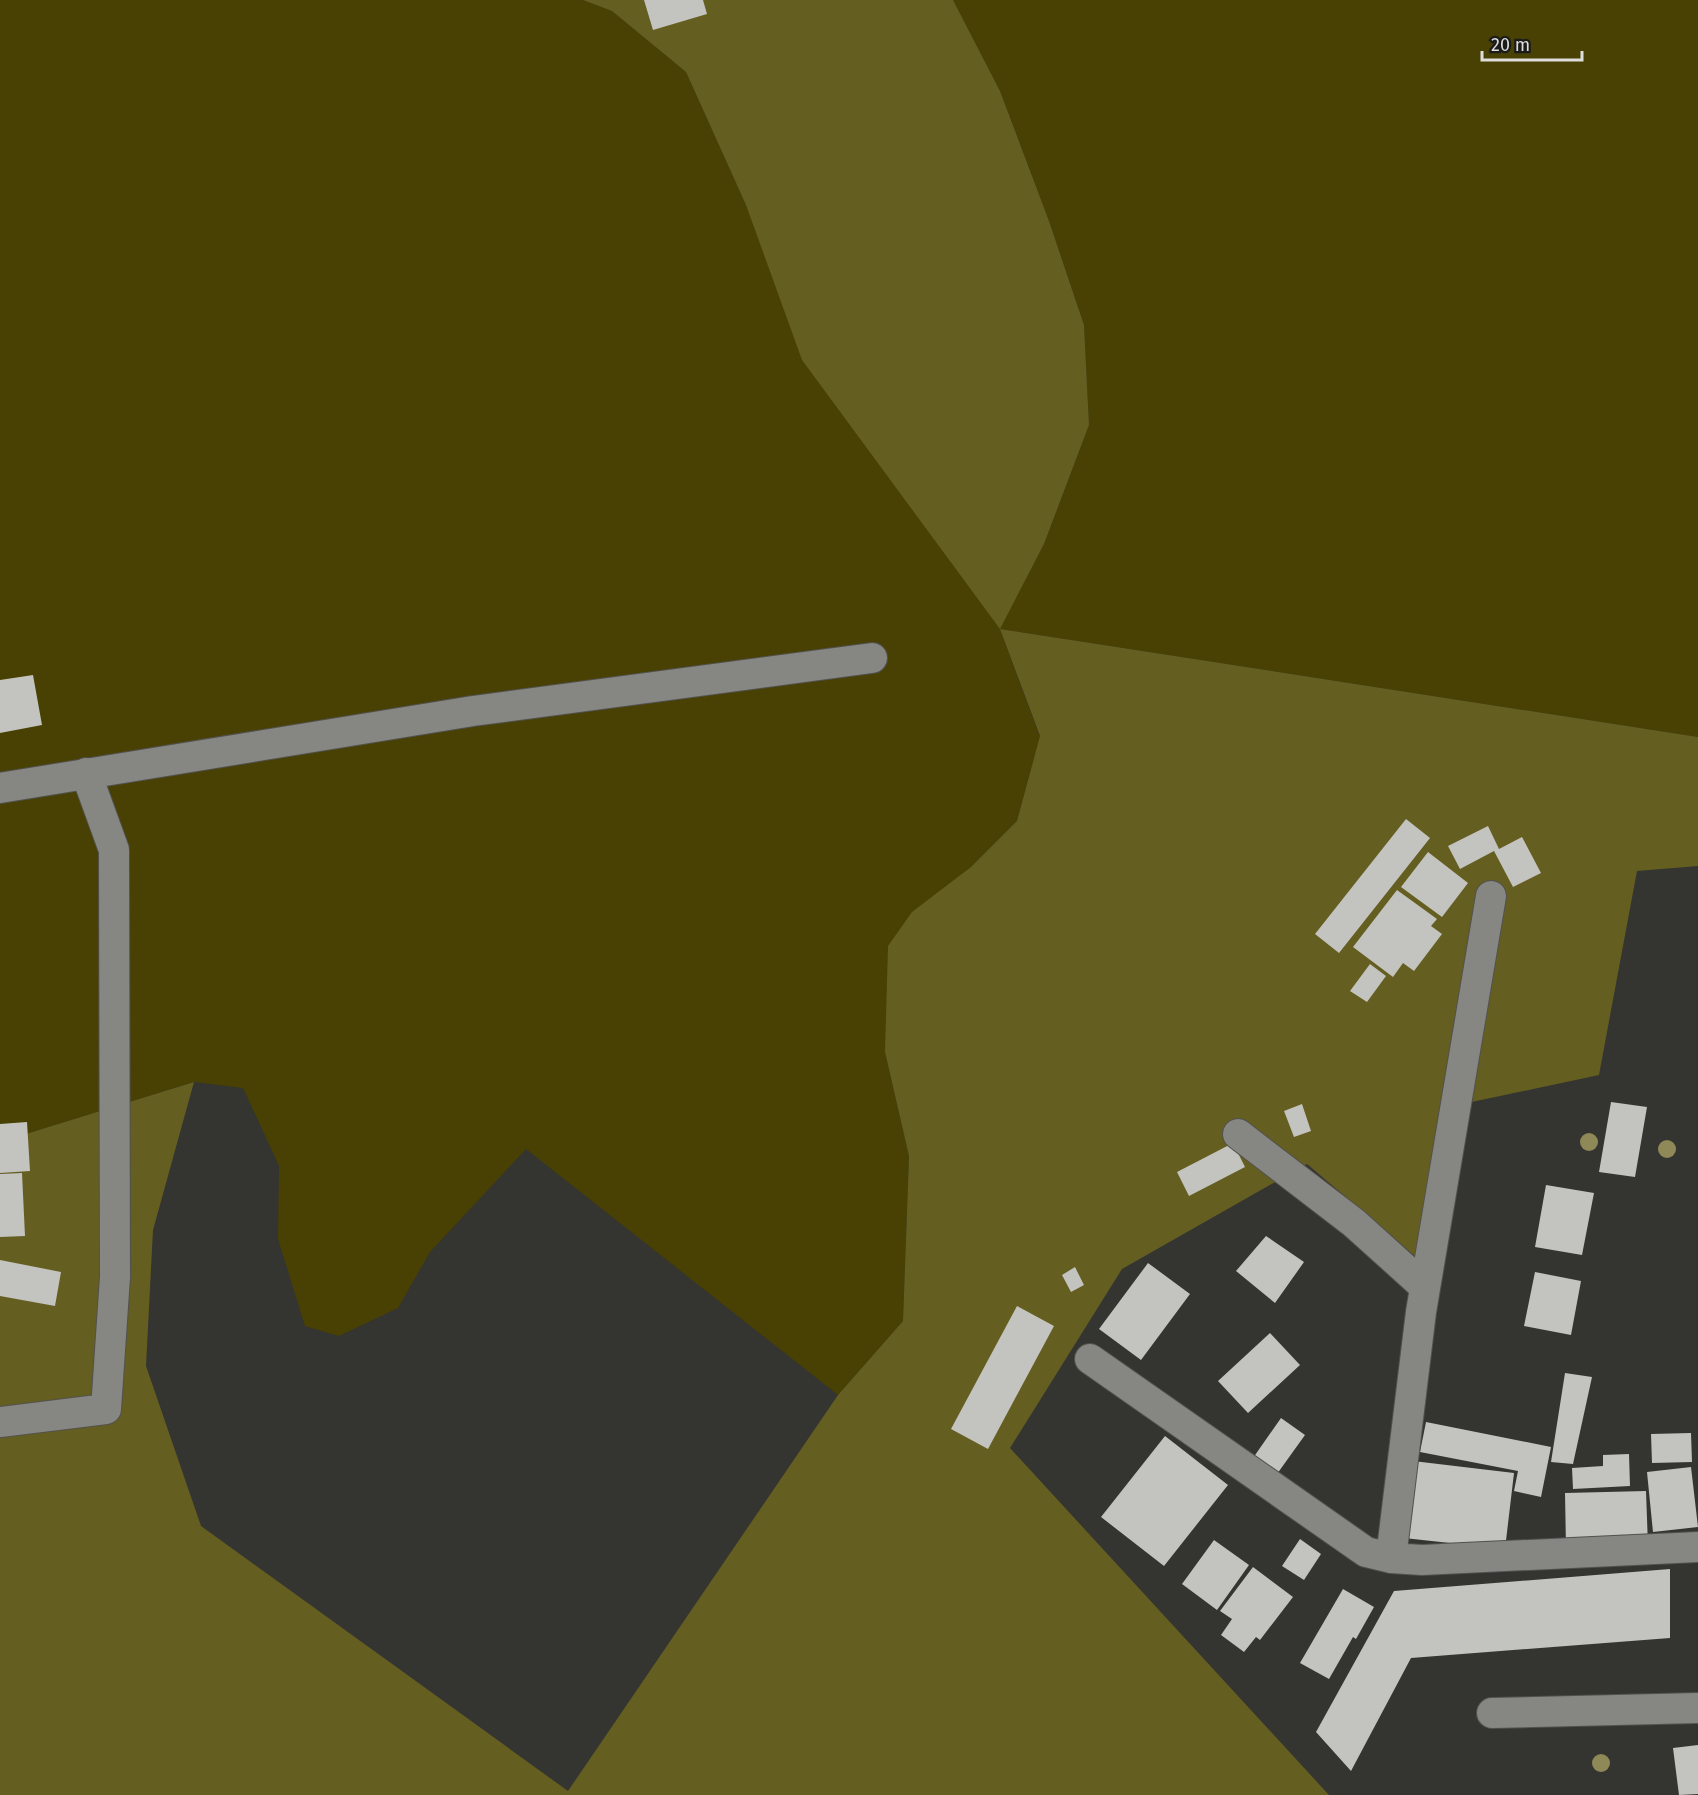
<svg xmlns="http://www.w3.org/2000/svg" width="1698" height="1795" font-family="'Fira Sans',sans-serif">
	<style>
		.green { fill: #484103 }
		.forest { fill: #655e21 }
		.building { fill: #c3c3bf }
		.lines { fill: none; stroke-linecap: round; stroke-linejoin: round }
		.street-casing { stroke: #52514f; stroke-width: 32 }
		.street { stroke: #868682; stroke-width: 30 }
		.tree { fill: #8f8958 }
	</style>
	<rect width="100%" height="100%" fill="#343431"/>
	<path class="green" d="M0,0h583l29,11 74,61 60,133 254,423 44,-84 45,-119 -5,-100 -35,-104 -49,-130 -47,-91h745v737l-698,-108 40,108 -23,84 -46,46 -86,185 24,104 -6,165 -65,74 -312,-246 -96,103 -32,56 -59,28 -34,-10 -27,-87 1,-73 -36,-78 -49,-6 -194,60z"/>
	<path class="forest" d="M583,0h370l47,91 49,130 35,104 5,100 -45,119 -44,85 698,108v129l-61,5 -38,204 -151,32 -18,162 -123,-105 -185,105 -112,179 319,347h-1329v-653l194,-60 -41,148 -7,136 55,160 367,265 270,-396 65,-74 6,-165 -24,-104 3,-106 24,-34 59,-45 46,-46 23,-85 -40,-107 -198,-269 -56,-155 -60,-133 -74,-61z"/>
	<path class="building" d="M644,0h59l4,14 -54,16z
		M33,675l9,50 -42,8v-53z
		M1406,819l24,19 -91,115 -24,-19z
		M1488,826l11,23 23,-12 19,36 -28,14 -19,-36 -34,18 -12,-23z
		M1428,852l40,31 -26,34 -41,-30z
		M1397,890l40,29 -6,7 11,8 -28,37 -11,-8 -10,14 -40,-30z
		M1370,964l16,12 -19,26 -17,-11z
		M1611,1102l36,5 -12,70 -36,-5z
		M1302,1104l9,27 -17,6 -10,-26z
		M27,1122l3,49 -30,2v-49z
		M1233,1143l12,24 -56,29 -12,-24z
		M22,1173l3,63 -25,1v-63z
		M1546,1185l48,8 -12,62 -47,-8z
		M1266,1236l38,26 -29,41 -39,-32z
		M0,1260l61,12 -6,34 -55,-10z
		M1148,1263l42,31 -49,66 -42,-31z
		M1075,1267l9,18 -13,7 -9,-17z
		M1535,1272l46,9 -10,54 -47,-9z
		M1017,1306l37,20 -66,123 -37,-20z
		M1270,1333l30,32 -52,48 -30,-32z
		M1565,1373l27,4 -19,87 -22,-2z
		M1281,1418l24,17 -28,39 -24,-16z
		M1426,1422l125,25 -10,50 -27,-6 4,-20 -98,-19z
		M1691,1433l1,29 -40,1 -1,-29z
		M1165,1436l63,49 -64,81 -63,-49z
		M1629,1454l1,32 -57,3 -1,-21 31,-2v-11z
		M1413,1461l101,12 -9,76 -101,-11z
		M1691,1467l7,60 -45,5 -6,-60z
		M1646,1491l2,55 -82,2 -1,-55z
		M1300,1539l21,15 -17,26 -22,-14z
		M1214,1540l35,25 -32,45 -35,-26z
		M1253,1567l40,30 -33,43 -4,-3 -12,15 -23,-17 11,-16 -12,-8z
		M1670,1569v69l-259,20 -60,113 -35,-39 78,-141z
		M1343,1589l31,18 -18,32 -3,-2 -24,42 -29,-16z
		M1698,1745v49l-19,1 -6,-47z"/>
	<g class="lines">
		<g class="street-casing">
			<path id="street" d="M0,788l473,-77 399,-53
				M1238,1134l116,89 71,64
				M1090,1359l276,193 25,6 31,2 276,-13
				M0,1422l106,-13 9,-132 -1,-427 -28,-77
				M1391,1558l30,-246 70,-416
				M1492,1713l206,-5"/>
		</g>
		<use href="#street" class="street"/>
	</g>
	<g class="tree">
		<circle cx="1589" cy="1142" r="9"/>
		<circle cx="1667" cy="1149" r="9"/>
		<circle cx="1601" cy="1763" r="9"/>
	</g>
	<path d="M1482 51v9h100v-9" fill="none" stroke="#dddddb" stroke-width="3"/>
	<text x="1491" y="51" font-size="18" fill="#dddddb" stroke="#1b1b1a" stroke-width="4.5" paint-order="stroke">20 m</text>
</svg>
